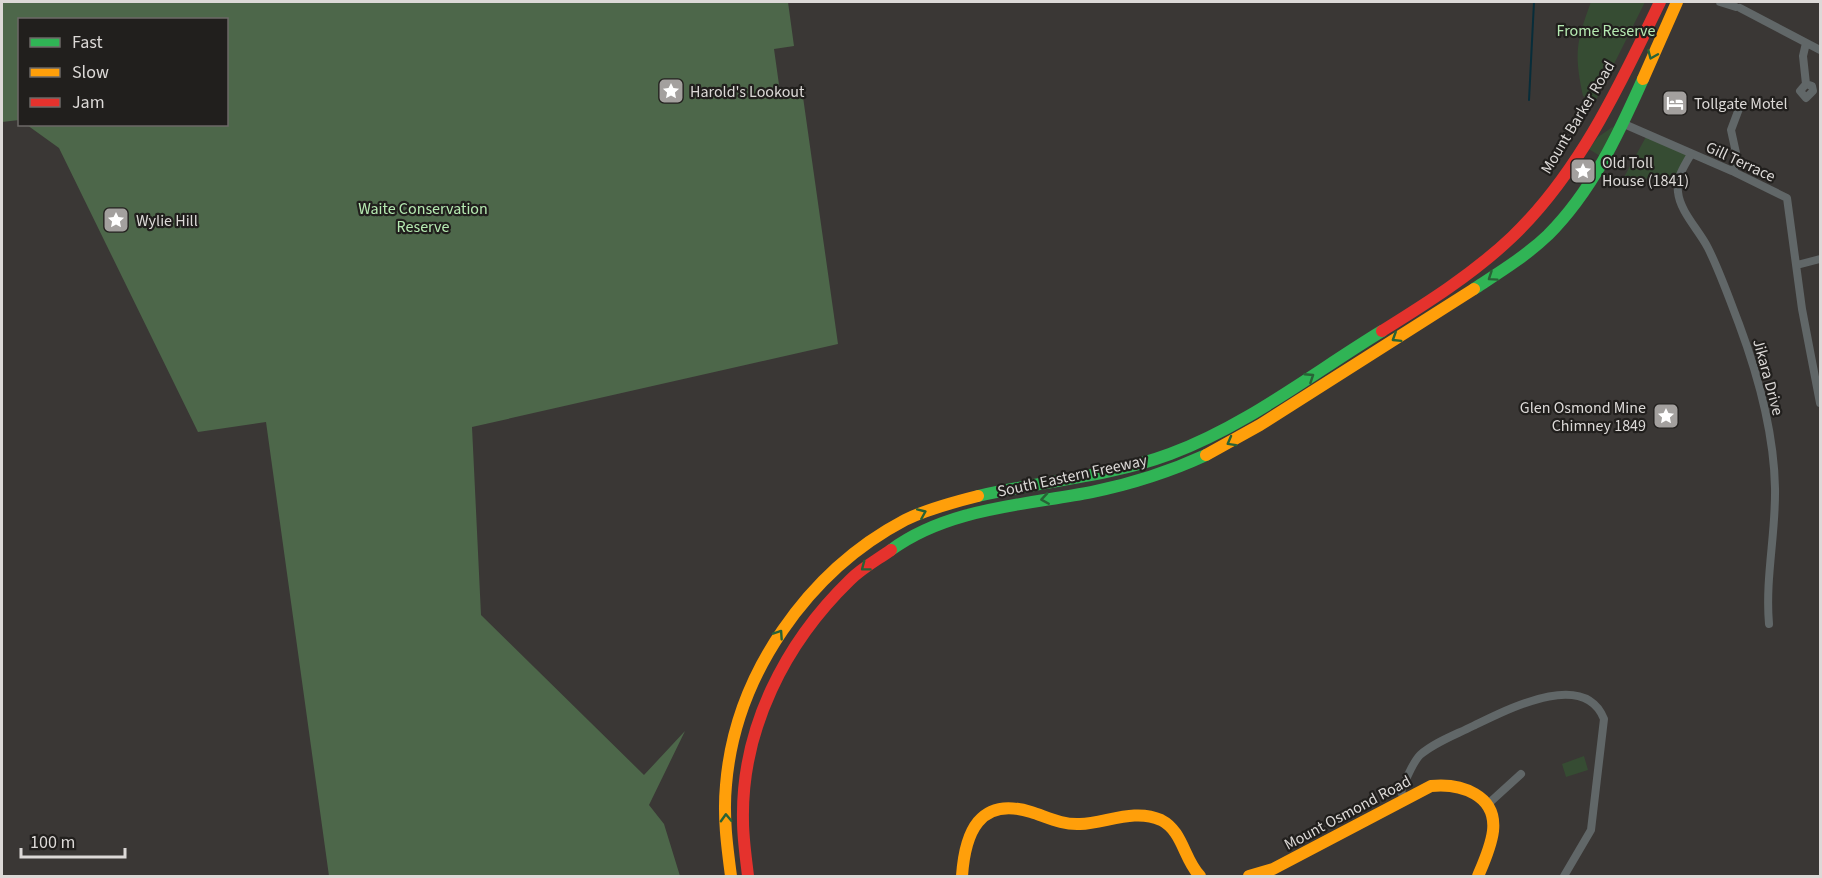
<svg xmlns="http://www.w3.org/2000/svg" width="1822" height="878" font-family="'Source Sans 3',sans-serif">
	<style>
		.green { fill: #364c33 }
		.forest { fill: #4d674a }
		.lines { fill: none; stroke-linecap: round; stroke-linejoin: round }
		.stream { stroke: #082d3a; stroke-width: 2 }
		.street { stroke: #616768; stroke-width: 8 }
		.fast { stroke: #30b455; stroke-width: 12 }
		.slow { stroke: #ff9f0a; stroke-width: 12 }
		.jam { stroke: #e5322d; stroke-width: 12 }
		.oneway { stroke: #286236 }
		.labels { text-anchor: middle; stroke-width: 4.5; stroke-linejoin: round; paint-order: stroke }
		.park-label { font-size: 16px; fill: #b6eab2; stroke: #211f1d }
		.poi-label { font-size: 16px; fill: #dcd9d7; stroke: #211f1d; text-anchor: start }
		.street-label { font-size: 16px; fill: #dcd9d7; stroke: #211f1d }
	</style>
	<rect width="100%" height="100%" fill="#3a3735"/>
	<path class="green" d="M1591,2h54l-51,102 -11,-8c-9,-42 -7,-54 8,-94z
		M1614,126l-14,30 -11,-7 9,-12z
		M1647,135l44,19 -13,24 -55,1z
		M1584,756l4,14 -22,7 -4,-13z"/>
	<path class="forest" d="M2,2h786l6,44 -20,3 7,50 22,-2 35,247 -366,83 9,188 163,160 41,-44 -36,74 15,19 16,52h-351l-63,-454 -68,10 -139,-284 -32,-23 199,-1v-104h-206l-1,100 -17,2z"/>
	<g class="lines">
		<path class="stream" d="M1529,100l5,-98"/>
		<path class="street" d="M1720,2l16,5
			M1740,8l80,42
			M1806,43l-3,13 3,28 6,2 1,5 -7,7 -6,-7 6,-7
			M1624,124l108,47 55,27 15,111 18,94
			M1691,154c-7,13 -15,23 -13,38 2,20 21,38 30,56 12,24 21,50 31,76 19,51 35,109 36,164 1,45 -10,90 -6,136
			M1732,171l6,-9 -7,-32 9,-24
			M1797,265l23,-6
			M1404,799l-3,-8c5,-11 11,-28 19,-36 15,-13 35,-20 53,-29 32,-15 111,-58 131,-7l-13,111 -27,46
			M1488,804l33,-30"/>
		<path class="fast" d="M1474,289c26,-17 52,-33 74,-54 44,-44 70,-100 95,-156
			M978,496c64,-15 130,-19 192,-42 76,-28 143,-81 212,-123
			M891,550c57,-42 134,-45 201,-58 39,-8 77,-20 114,-37"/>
		<path class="slow" d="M1643,79l34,-77
			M1206,455l54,-30 214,-136
			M731,876c-4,-30 -8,-60 -5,-91 9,-110 82,-214 179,-265 22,-11 49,-18 73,-24
			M962,876c3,-43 17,-80 69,-64 16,5 31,13 49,12 26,-1 55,-16 81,-4 22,11 23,40 39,56
			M1249,876l24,-7 158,-83c30,-3 66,9 62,45 -2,16 -9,31 -15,45"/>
		<path class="jam" d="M1382,331c45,-28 91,-57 130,-94 67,-64 108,-152 148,-235
			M748,876c-2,-18 -5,-37 -5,-55 -2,-92 42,-178 107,-241 12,-12 27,-20 41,-30"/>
	</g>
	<defs><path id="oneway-chevron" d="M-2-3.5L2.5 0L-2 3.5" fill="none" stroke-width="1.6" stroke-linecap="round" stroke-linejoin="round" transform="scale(1.5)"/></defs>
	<g class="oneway">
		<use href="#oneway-chevron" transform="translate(1652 55) rotate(113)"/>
		<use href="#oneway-chevron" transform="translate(1492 277) rotate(146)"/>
		<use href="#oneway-chevron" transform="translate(1396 338) rotate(148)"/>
		<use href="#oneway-chevron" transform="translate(1310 377) rotate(-33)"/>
		<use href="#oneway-chevron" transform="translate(1231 442) rotate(151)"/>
		<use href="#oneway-chevron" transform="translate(1045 499) rotate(171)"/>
		<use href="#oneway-chevron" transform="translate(922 513) rotate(-23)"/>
		<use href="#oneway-chevron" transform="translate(865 567) rotate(143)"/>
		<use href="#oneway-chevron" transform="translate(779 634) rotate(-56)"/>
		<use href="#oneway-chevron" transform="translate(726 818) rotate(-92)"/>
	</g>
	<defs>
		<g id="sight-square" transform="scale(1.35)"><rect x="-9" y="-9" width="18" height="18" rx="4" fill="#a3a09e" stroke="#211f1d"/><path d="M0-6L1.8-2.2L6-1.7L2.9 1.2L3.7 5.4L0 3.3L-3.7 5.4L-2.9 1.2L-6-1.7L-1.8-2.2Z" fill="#fff"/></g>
		<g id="hotel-square" transform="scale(1.35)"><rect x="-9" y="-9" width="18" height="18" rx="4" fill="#a3a09e" stroke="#211f1d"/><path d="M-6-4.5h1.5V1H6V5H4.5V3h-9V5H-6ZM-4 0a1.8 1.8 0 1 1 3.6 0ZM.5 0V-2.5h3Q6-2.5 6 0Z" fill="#fff"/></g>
	</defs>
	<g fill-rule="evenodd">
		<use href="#sight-square" x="671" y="91"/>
		<use href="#hotel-square" x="1675" y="103"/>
		<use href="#sight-square" x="1583" y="171"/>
		<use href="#sight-square" x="116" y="220"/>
		<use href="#sight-square" x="1666" y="416"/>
	</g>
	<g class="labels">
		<g class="park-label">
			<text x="1606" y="36">Frome Reserve</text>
			<text x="423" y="214">Waite Conservation<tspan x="423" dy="18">Reserve</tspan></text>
		</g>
		<g class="poi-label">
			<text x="690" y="97">Harold's Lookout</text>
			<text x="1694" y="109">Tollgate Motel</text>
			<text x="1602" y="168">Old Toll<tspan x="1602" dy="18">House (1841)</tspan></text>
			<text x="136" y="226">Wylie Hill</text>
			<text x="1646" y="413" text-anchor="end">Glen Osmond Mine<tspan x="1646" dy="18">Chimney 1849</tspan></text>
		</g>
		<g class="street-label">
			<text transform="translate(1577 117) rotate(-59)" y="6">Mount Barker Road</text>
			<text transform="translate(1741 161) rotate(25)" y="6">Gill Terrace</text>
			<text transform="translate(1769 377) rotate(75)" y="6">Jikara Drive</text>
			<text transform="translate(1072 475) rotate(-12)" y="6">South Eastern Freeway</text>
			<text transform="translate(1347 812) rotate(-28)" y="6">Mount Osmond Road</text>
		</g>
	</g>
	<rect width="1822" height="878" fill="none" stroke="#dcd9d7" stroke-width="6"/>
	<rect x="18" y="18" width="210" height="108" fill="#211f1d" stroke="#6c6967" stroke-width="1.5"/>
	<rect x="30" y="38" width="30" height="9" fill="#30b455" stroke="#6c6967" stroke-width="1.5"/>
	<text x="72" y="48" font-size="18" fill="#dcd9d7">Fast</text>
	<rect x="30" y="68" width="30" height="9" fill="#ff9f0a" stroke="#6c6967" stroke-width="1.5"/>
	<text x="72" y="78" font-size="18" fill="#dcd9d7">Slow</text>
	<rect x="30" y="98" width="30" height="9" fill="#e5322d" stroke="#6c6967" stroke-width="1.5"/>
	<text x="72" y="108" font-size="18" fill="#dcd9d7">Jam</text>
	<path d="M21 848v9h104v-9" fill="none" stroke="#dcd9d7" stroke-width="3"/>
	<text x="30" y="848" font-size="18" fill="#dcd9d7" stroke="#211f1d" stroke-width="4.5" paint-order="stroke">100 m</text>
</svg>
